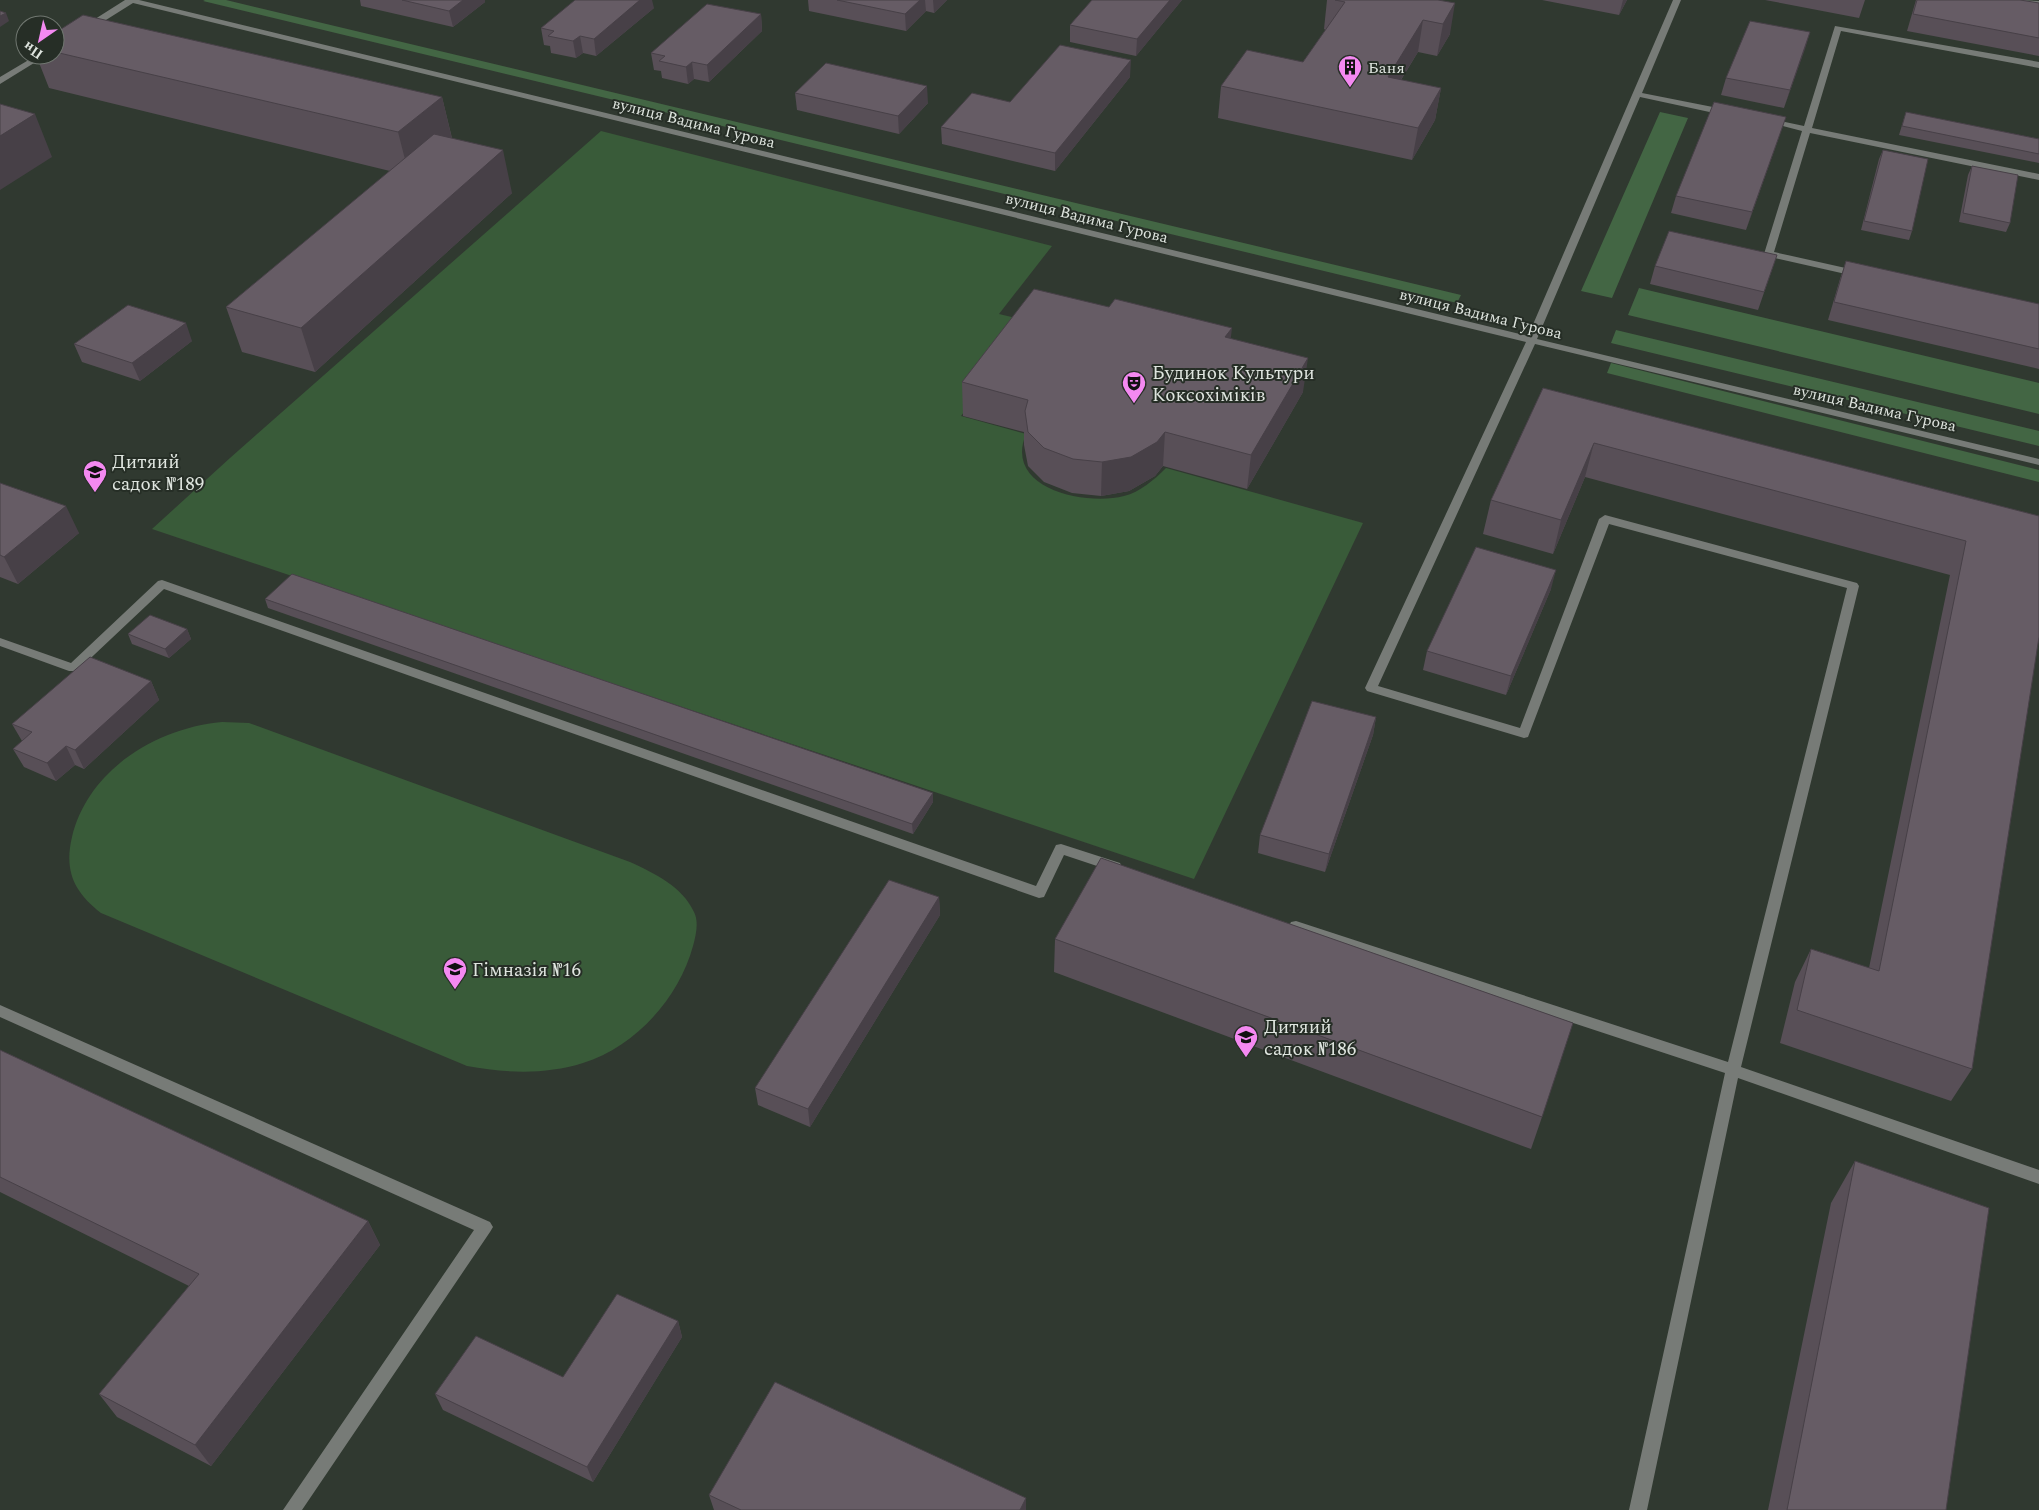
<svg xmlns="http://www.w3.org/2000/svg" width="2039" height="1510" font-family="Spectral,serif">
	<style>
		.green { fill: #395b39 }
		.forest { fill: #436644 }
		.lines { fill: none; stroke-linecap: round; stroke-linejoin: round }
		.minor { fill: #777b77; fill-rule: evenodd }
		.wall { fill: #584f57 }
		.shaded-wall { fill: #474047 }
		.building { fill: #665c65; stroke: #474047 }
		.labels { text-anchor: middle; stroke-width: 4; stroke-linejoin: round; paint-order: stroke }
		.far-poi-label { font-size: 16px; fill: #dfe5df; stroke: #262e26; text-anchor: start }
		.far-street-label { font-size: 16px; fill: #dfe5df; stroke: #262e26 }
		.poi-label { font-size: 19px; fill: #dfe5df; stroke: #262e26; text-anchor: start }
	</style>
	<rect width="100%" height="100%" fill="#303930"/>
	<path class="green" d="M601,131l451,115 -53,68 33,8 -71,94 65,18c-23,55 60,72 98,62 16,-4 30,-16 42,-28l197,55 -169,356 -1042,-350 78,-71z
		M222,722l27,1 381,139c24,11 53,25 64,50 5,10 2,23 -1,34 -14,52 -58,101 -110,117 -38,12 -78,10 -116,3l-366,-153c-27,-21 -37,-42 -29,-76 16,-67 84,-109 150,-115z"/>
	<path class="forest" d="M205,0h21l1235,295 -4,8 -1254,-302z
		M1660,112l28,6 -76,180 -31,-7z
		M1639,288l400,95v31l-411,-99z
		M1616,330l423,101v15l-428,-103z
		M1611,363l428,107v12l-432,-109z"/>
	<g class="lines">
		<path class="minor" d="M125,0h14l1389,336 145,-336h8l-39,93 86,17 4,3 -4,3 -88,-19 -103,242 502,120v6l-504,-121 -157,342 142,42 79,-209 6,-4 252,68 2,3 -118,481 298,103v14l-301,-106 -91,432h-18l96,-437 -434,-143 -2,-4 2,-4 5,-1 432,141 119,-474 -238,-64 -81,213 -4,1 -157,-47 -2,-3 161,-346 -1393,-339 -43,27h-6v-4z
			M2020,0l19,1v4l-18,-3z
			M1835,26l204,36v6l-198,-37 -29,97 227,46v6l-229,-47 -36,119 85,19 5,3 -5,3 -93,-21 -2,-2 38,-123 -39,-10 4,-3 37,8z
			M37,55h10l-47,29v-7z
			M162,580l874,306 20,-41 5,-1 59,19 2,4 -2,4 -5,1 -51,-17 -20,42 -5,1 -875,-309 -87,82h-8l-69,-25v-8l71,25 87,-82z
			M0,1005l490,217 3,5 -3,5 -188,278h-19l191,-280 -474,-213z"/>
	</g>
	<path class="wall" d="M360,0h125v2l-32,25 -92,-21z
		M808,0h139l-13,13 -8,-2 -20,20 -97,-20z
		M1092,0h90l-46,56 -66,-14v-17z
		M1327,0h111l12,34 -13,22 -19,-4 -17,28 40,8 -6,32 -23,40 -194,-42 3,-32 82,-24 23,-32 -2,-1z
		M1542,0h85l-8,15z
		M1765,0h100l-6,18z
		M1916,0h104l19,3v53l-132,-25z
		M654,8l-58,48 -13,-3 -7,5 -25,-5 -1,-7 -6,-1 -3,-17z
		M761,14l1,17 -53,51 -15,-3 -6,5 -26,-6 -1,-7 -7,-1 -3,-17z
		M1810,32l-26,76 -63,-13 5,-17z
		M55,33l387,64 10,41 60,55 -197,179 -73,-20 -16,-45 164,-136 -341,-83 -13,-33h19z
		M1130,77l-75,94 -113,-27 -1,-17 69,-25z
		M795,93l133,10 -29,31 -102,-24z
		M1906,112l133,27v24l-140,-28z
		M1780,134l-34,96 -75,-17 5,-17z
		M1883,150l29,81 -3,9 -48,-10 18,-71z
		M1972,166l38,57 -4,9 -47,-10 9,-47z
		M1777,255l-19,55 -108,-26 5,-18z
		M1846,261l193,43v65l-211,-49 12,-41z
		M192,341l-52,40 -58,-19 -8,-18z
		M962,382l341,10 -56,97 -84,-23 -8,10 -26,15 -28,5 -29,-3 -28,-11 -16,-16 -4,-21v-13l-61,-16z
		M1543,388l496,128 -67,553 -21,32 -171,-58 15,-61 16,-33 58,19 81,-393 -365,-98 -32,77 -70,-20 8,-34z
		M0,483l79,50 -61,51 -18,-7z
		M1551,589l-45,106 -83,-25 4,-19z
		M265,599l668,203 -20,32 -645,-226z
		M187,629l4,10 -22,19 -37,-14 -4,-10z
		M151,681l8,19 -75,69 -9,-4 -19,16 -32,-14 -11,-18 9,-8 -10,-17z
		M1376,717l-3,18 -48,137 -67,-19 2,-18z
		M939,897l1,18 -130,212 -52,-22 -3,-17z
		M1055,939l487,178 -11,32 -477,-177z
		M0,1050l368,171 12,24 -169,221 -94,-49 -18,-23 90,-108 -189,-94z
		M1855,1161l91,349h-178l63,-307z
		M678,1321l4,16 -89,145 -150,-72 -8,-16 128,-17z
		M709,1495l317,3v12h-312z"/>
	<path class="shaded-wall" d="M463,0h22v2l-32,25 -4,-16z
		M640,0h12l2,8 -58,48 -2,-17z
		M920,0h5l1,11 -20,20 -1,-17z
		M933,0h14l-13,13z
		M1170,0h12l-46,56 1,-17z
		M1623,0h4l-8,15z
		M1455,3l-5,31 -13,22 6,-32z
		M6,13l3,8 -9,6v-11z
		M761,14l1,17 -53,51 -2,-17z
		M1423,20l-5,32 -35,56 5,-31z
		M1810,32l-5,17 -21,59 6,-18z
		M580,36l3,17 -7,5 -3,-17z
		M1131,60l-1,17 -75,94v-18z
		M692,62l2,17 -6,5 -2,-17z
		M927,86l1,17 -29,31 -1,-18z
		M1441,88l-6,32 -23,40 6,-32z
		M442,97l10,42 -43,36 -11,-43z
		M35,114l17,43 -52,33v-54z
		M1786,117l-6,17 -34,96 6,-18z
		M503,150l9,43 -197,179 -14,-44z
		M186,323l6,18 -52,40 -8,-18z
		M1232,328l-4,34 -3,-25z
		M1308,358l-5,34 -56,97 4,-34z
		M1165,432l-2,34 -8,10 -26,15 -28,5 1,-34z
		M1594,443l-9,34 -32,77 8,-34z
		M66,506l13,27 -61,51 -14,-27z
		M1556,570l-5,19 -45,106 5,-19z
		M187,629l4,10 -22,19 -4,-9z
		M151,681l8,19 -75,69 -9,-19z
		M1376,717l-3,18 -48,137 4,-18z
		M66,746l9,19 -19,16 -9,-18z
		M933,793v9l-20,32 -1,-10z
		M939,897l1,18 -130,212 -2,-18z
		M368,1221l12,24 -169,221 -16,-21z
		M678,1321l4,16 -89,145 -6,-15z
		M1026,1498v12h-6z"/>
	<path class="building" d="M402,0h61l-14,11z
		M575,0h65l-46,39 -14,-3 -7,5 -25,-5 6,-5 -13,-3z
		M837,0h83l-15,14z
		M1092,0h78l-33,39 -67,-14z
		M1335,0h103l17,3 -12,21 -20,-4 -35,57 53,11 -23,40 -197,-42 26,-36 56,12 42,-60z
		M1917,0h103l19,3v35l-126,-24z
		M707,4l54,10 -54,51 -15,-3 -6,5 -27,-6 6,-5 -14,-3z
		M0,11l6,2 -6,3z
		M83,15l359,82 -44,35 -343,-80v-19z
		M1750,21l60,11 -20,58 -64,-12z
		M1060,45l71,15 -76,93 -114,-26 31,-34 38,9z
		M826,63l101,23 -29,30 -103,-23z
		M1714,102l72,15 -34,95 -76,-16z
		M0,104l35,10 -35,22z
		M1906,112l133,27v15l-137,-28z
		M434,134l69,16 -202,178 -75,-21z
		M1883,150l45,9 -16,72 -48,-10z
		M1972,166l46,9 -8,48 -47,-10z
		M1669,231l108,24 -13,37 -109,-26z
		M1846,261l193,43v45l-205,-47z
		M1034,289l75,18 6,-8 117,29 -7,9 83,21 -57,97 -86,-23 -8,10 -26,15 -29,5 -29,-3 -29,-11 -16,-16 -3,-21 3,-11 -66,-18z
		M128,305l58,18 -54,40 -58,-19z
		M1543,388l496,128v121l-67,432 -175,-59 14,-61 68,22 87,-430 -372,-98 -33,77 -70,-20z
		M0,483l66,23 -62,51 -4,-2z
		M1476,547l80,23 -45,106 -84,-25z
		M292,574l641,219 -21,31 -647,-225z
		M150,615l37,14 -22,20 -37,-15z
		M90,657l61,24 -76,69 -9,-4 -19,17 -34,-14 19,-17 -20,-8z
		M1312,701l64,16 -47,137 -69,-19z
		M1101,858l472,165 -31,94 -487,-178z
		M889,880l50,17 -131,212 -53,-21z
		M0,1050l368,171 -173,224 -96,-51 100,-120 -199,-97z
		M1855,1161l134,47 -43,302h-159z
		M617,1294l61,27 -91,146 -152,-73 41,-58 87,41z
		M775,1382l251,116 -6,12h-279l-32,-15z"/>
	<defs>
		<g id="building-pin" transform="scale(1.25)"><path d="M0 17L-7.5 6A9.5 9.5 0 1 1 7.5 6Z" fill="#f489f1" stroke="#262e26"/><path d="M-4-6H4V6H1V3H-1V6H-4ZM-2.5-4.3h1.7v1.8h-1.7ZM.8-4.3h1.7v1.8H.8ZM-2.5-1h1.7V.8h-1.7ZM.8-1h1.7V.8H.8Z" fill="#111"/></g>
		<g id="theatre-pin" transform="scale(1.25)"><path d="M0 17L-7.5 6A9.5 9.5 0 1 1 7.5 6Z" fill="#f489f1" stroke="#262e26"/><path d="M-5-5.5Q0-4 5-5.5V0Q5 5 0 6Q-5 5-5 0ZM-3.3-2.5H-1v1.5H-3.3ZM1-2.5H3.3v1.5H1ZM-2.8 1Q0 5.5 2.8 1Z" fill="#111"/></g>
		<g id="school-pin" transform="scale(1.25)"><path d="M0 17L-7.5 6A9.5 9.5 0 1 1 7.5 6Z" fill="#f489f1" stroke="#262e26"/><path d="M0-5L7-2L0 1L-7-2ZM-4 1L0 2.5L4 1V4Q0 6-4 4Z" fill="#111"/></g>
	</defs>
	<g fill-rule="evenodd">
		<use href="#building-pin" x="1350" y="67"/>
		<use href="#theatre-pin" x="1134" y="383"/>
		<use href="#school-pin" x="95" y="472"/>
		<use href="#school-pin" x="455" y="969"/>
		<use href="#school-pin" x="1246" y="1037"/>
	</g>
	<g class="labels">
		<g class="far-poi-label">
			<text x="1368" y="73">Баня</text>
		</g>
		<g class="far-street-label">
			<text transform="translate(694 122) rotate(14)" y="6">вулиця Вадима Гурова</text>
			<text transform="translate(1087 217) rotate(14)" y="6">вулиця Вадима Гурова</text>
			<text transform="translate(1481 313) rotate(14)" y="6">вулиця Вадима Гурова</text>
			<text transform="translate(1875 407) rotate(13)" y="6">вулиця Вадима Гурова</text>
		</g>
		<g class="poi-label">
			<text x="1152" y="379">Будинок Культури<tspan x="1152" dy="22">Коксохіміків</tspan></text>
			<text x="112" y="468">Дитяий<tspan x="112" dy="22">садок №189</tspan></text>
			<text x="472" y="976">Гімназія №16</text>
			<text x="1264" y="1033">Дитяий<tspan x="1264" dy="22">садок №186</tspan></text>
		</g>
	</g>
	<g transform="translate(40 40) rotate(214)"><circle r="24" fill="#262e26" stroke="#707770"/>
	<path d="M0-4L9 19L0 12L-9 19Z" fill="#f489f1"/>
	<text y="-8" font-size="14" font-weight="bold" text-anchor="middle" fill="#dfe5df">Пн</text>
	</g>
</svg>
